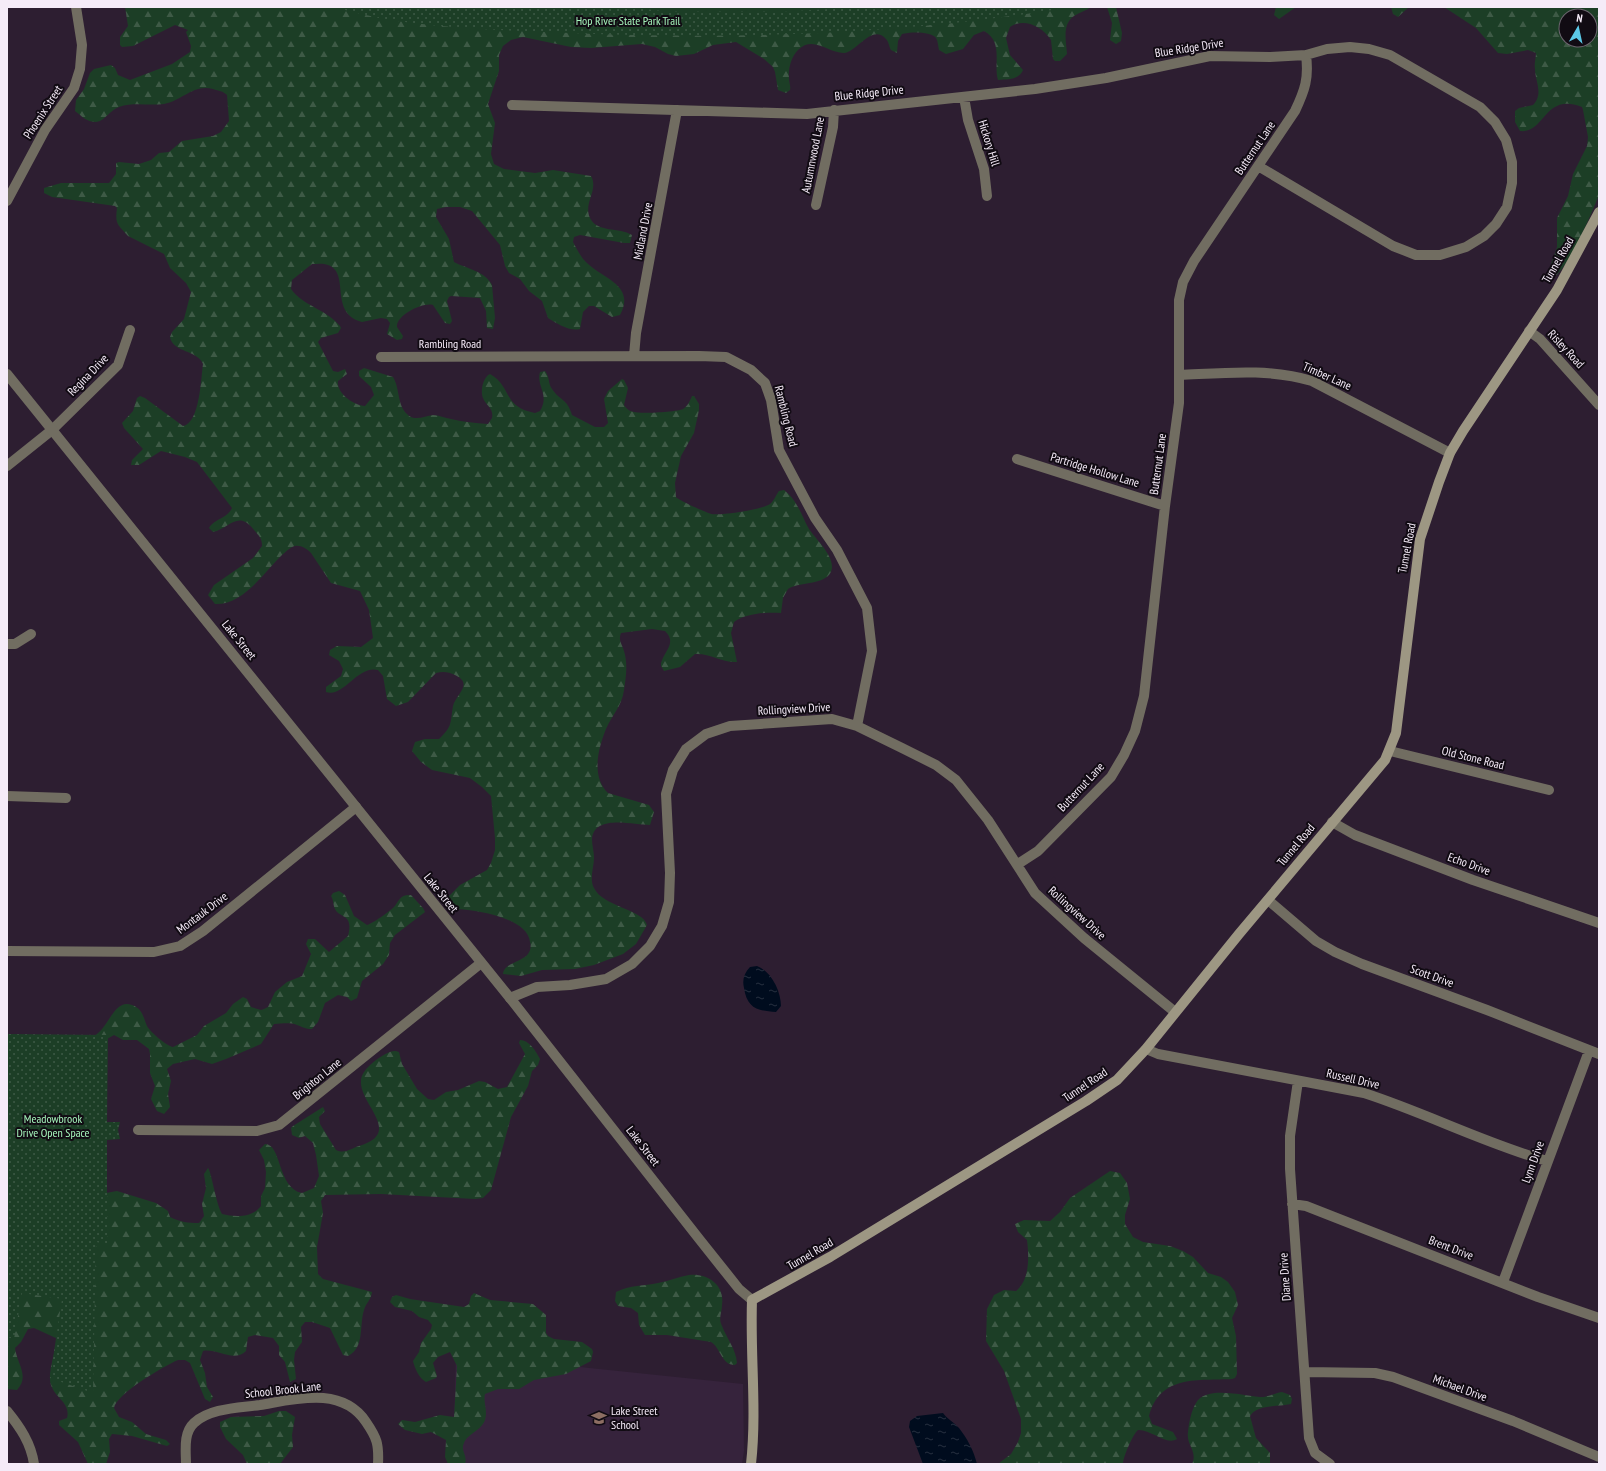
<svg xmlns="http://www.w3.org/2000/svg" width="1606" height="1471" font-family="'PT Sans Narrow',sans-serif">
	<style>
		.built { fill: #36233c }
		.forest { fill: url(#forest-firs); fill-rule: evenodd }
		.park { fill: url(#park-dots) }
		.water { fill: url(#water-ripples) }
		.lines { fill: none; stroke-linecap: round; stroke-linejoin: round }
		.minor { stroke: #716d61; stroke-width: 10 }
		.tertiary { stroke: #716d61; stroke-width: 10 }
		.secondary { stroke: #9d9783; stroke-width: 10 }
		.labels { text-anchor: middle; stroke-width: 4; stroke-linejoin: round; paint-order: stroke }
		.park-label { font-size: 12px; fill: #a6f6bc; stroke: #110b13 }
		.street-label { font-size: 12px; fill: #f5ebf8; stroke: #110b13 }
		.poi-label { font-size: 12px; fill: #f5ebf8; stroke: #110b13; text-anchor: start }
	</style>
	<defs>
		<pattern id="forest-firs" width="22" height="20" patternUnits="userSpaceOnUse"><rect width="22" height="20" fill="#1c3e26"/><path d="M5 1l3.5 6h-7zM16 11l3.5 6h-7z" fill="#3e5a46"/></pattern>
		<pattern id="park-dots" width="8" height="8" patternUnits="userSpaceOnUse"><rect width="8" height="8" fill="#1c3e26"/><path d="M2 2h.1M6 6h.1" fill="none" stroke="#3e5a46" stroke-width="1.8" stroke-linecap="round"/></pattern>
		<pattern id="water-ripples" width="26" height="14" patternUnits="userSpaceOnUse"><rect width="26" height="14" fill="#000c1e"/><path d="M2 4q2-2 4 0t4 0M15 11q2-2 4 0t4 0" fill="none" stroke="#26303f"/></pattern>
	</defs>
	<rect width="100%" height="100%" fill="#2d1e31"/>
	<path class="built" d="M456,1354l287,30 1,67 -2,13h-289z"/>
	<path class="forest" d="M125,7h966c-5,4 -11,5 -17,9 -12,8 -8,25 -7,38l-7,7h-5l-2,-2 -2,-19c-8,-13 -27,-23 -41,-13l-4,11 4,17 13,15c-4,10 -15,9 -25,10 -5,-16 6,-38 -14,-49l-10,4 -11,14 -17,5 -7,-4c-1,-4 -1,-9 -3,-12 -5,-7 -27,-6 -34,-4l-4,7 -1,12 -6,-3c-2,-3 -2,-8 -5,-11 -14,-16 -29,13 -42,14 -16,0 -31,-18 -46,-3 -7,7 -10,19 -9,28 0,5 2,8 1,12l-4,3 -8,-3 -3,-18 -2,-5 -9,-8 -28,-17 -23,3 -19,9 -18,2 -8,-2 -13,-7 -13,-3 -51,4 -20,-1 -48,-10 -12,3 -8,6 -4,9v16l-11,33 7,19 -4,31 3,10 10,5 31,4 18,-3 38,6c8,14 -8,27 -1,42 7,15 29,9 42,17l-2,8h-6l-44,-8 -6,2 -1,5c4,7 8,16 14,21 16,16 49,22 33,52l-8,2 -18,-11h-5l-6,6 -3,17c-10,3 -24,-6 -32,-11l-6,-17 -13,-10 -9,-12 -11,-6 -4,-7 -5,-21 -28,-34 -12,-4h-14l-9,2 -1,8 13,22 5,23c13,7 31,9 38,23l3,33 -2,11 -6,-1 -1,-17 -6,-13 -29,-2 -2,1 -2,4 5,20 -2,3 -5,-1 -12,-18c-10,-3 -37,10 -36,22l6,9 -1,3 -5,1 -10,-6 3,-11 -3,-4 -6,-1 -19,4c-34,-9 -11,-49 -34,-57 -5,-2 -11,-1 -16,-1l-20,16 -1,9c12,17 35,20 49,37l1,2 -3,5 -17,5 -3,4 15,29 5,1 7,-3 2,5 -9,7c-2,12 16,25 27,25l9,-11 -3,-8 -12,-11v-5l5,-3 29,9c7,11 4,28 14,37 7,8 18,2 26,1 6,0 12,3 18,4 13,3 24,4 37,5l4,-6c2,-10 -6,-12 -9,-20 -3,-7 0,-21 7,-24 22,12 12,33 45,39l5,-2c10,-17 -4,-24 0,-39l5,-1c5,6 3,13 7,18 8,12 15,9 20,26l23,12h9l4,-4 -4,-24 4,-8 14,-12 2,1 4,8 -4,17c3,4 5,6 10,7 6,2 43,0 49,-3 4,-2 7,-8 9,-13h2l5,8v6l-5,23 -13,23 -6,27 1,14c2,3 33,17 36,17 8,2 52,-5 58,-10 4,-3 6,-9 9,-13l5,-1c14,11 17,25 25,39 6,10 33,33 19,47 -10,9 -29,6 -40,13l-5,9 -2,15c-14,-1 -35,0 -47,9l-3,11 6,29c-15,1 -27,-9 -42,-8l-15,13 -16,4 -3,-5v-3c4,-13 16,-20 4,-32l-13,-2 -31,4c-3,7 1,11 3,18 4,13 2,26 0,39 -2,16 -12,25 -18,39 -8,20 -15,47 2,64l41,12 5,7 -4,13c-17,0 -56,-11 -58,14 0,6 2,13 2,19 0,9 -5,21 0,30 9,19 49,21 53,37l-11,19 -13,10 -29,11 -19,4 -33,1 -21,6 -18,-2c1,-11 19,-12 25,-20 3,-4 3,-9 2,-12 -2,-22 -45,-30 -62,-32 -6,-1 -13,0 -19,-2l-1,-11 12,-12 27,-15 4,-7 4,-13v-12l-4,-42 -9,-9 -12,-9 -38,-8 -11,-8 -9,-11 3,-9 10,-3h14c14,-13 11,-16 14,-33 3,-12 21,-22 2,-31 -6,-3 -12,-4 -19,-2l-28,29 -12,4 -9,-7 -4,-23 -5,-6c-21,-5 -34,28 -52,22v-5l15,-11 2,-7 -4,-8 -10,-6 1,-5 7,-4 24,1 12,-9 -4,-28 -9,-19 -29,-8 -20,-30c-4,-4 -10,-8 -16,-7 -5,1 -9,6 -13,9 -18,17 -38,50 -67,49l-7,-9 6,-10 39,-27 9,-12c0,-8 -3,-10 -8,-16 -16,-21 -25,-1 -41,2l-4,-4c6,-10 18,-9 23,-20l-35,-46 -12,-5 -24,-6 -22,14h-8l1,-5 11,-11 -19,-21 -2,-5 11,-12 4,-13 3,-2 5,2 38,28c17,-3 18,-49 20,-62 -5,-14 -30,-11 -33,-27l2,-5 12,-13 7,-27 -5,-9 -16,-15 -6,-14 -36,-18c-11,-12 -13,-12 -11,-28l-2,-2 -63,-9 -8,-4v-5l17,-5h48l7,-9v-11l3,-1 20,2 12,-4 8,-7 10,-1 13,-11 31,-5 8,-4 8,-11 -2,-26c-4,-4 -8,-4 -14,-6 -20,-5 -31,12 -49,15 -15,2 -31,-2 -45,3 -9,3 -14,14 -23,15 -10,0 -14,-6 -21,-11l1,-11 8,-11 6,-16 4,-4 17,-4 4,3 3,7 12,5 42,-16 18,-12 1,-6 -5,-14 2,-2 -13,-5 -42,21 -11,1 -2,-2v-8l8,-11z
		M1107,7h9l6,26 -1,8 -5,3 -6,-4 2,-17z
		M1276,7h20l-17,12 -5,-4z
		M1391,7h18l-11,10 -5,-3z
		M1444,7h155v188c-8,20 -30,72 -46,83h-3l-2,-5 9,-26v-29l11,-22 5,-22 14,-28 1,-9 -5,-27 -1,-3c-38,-15 -37,27 -62,24l-5,-9v-11l4,-3 14,-3c11,-11 2,-24 2,-36 -1,-6 1,-11 1,-16l-8,-3 -21,4 -9,-1 -22,-25zM1566,16h24v24h-24z
		M339,891l6,4 9,21 13,9c5,-1 23,-14 27,-18 5,-6 6,-13 17,-12l12,13 2,4 -30,23 -5,8 -1,12 -6,9 -21,17 -5,17 -6,3 -4,-4 -9,-2 -13,8 -7,19 -6,7c-7,0 -9,-2 -15,-4 -8,-3 -15,-1 -23,-1l-13,20 -35,15 -14,5 -17,-5 -22,5 -6,5 4,12 -3,13 2,13 -6,7 -7,-3 -6,-12 4,-13 -5,-13v-19l-1,-5 -12,-9h-14l-9,-5 -7,4 -1,154 11,-2 39,12 12,8 2,6c10,5 18,6 29,6l5,-7 -2,-12 4,-16 -2,-14 4,-6c3,2 8,36 14,46 13,3 30,4 39,-8v-10l4,-8 1,-16 -2,-12 -5,-10 6,-6c17,0 12,44 37,49l12,-5 5,-12 -3,-21 -3,-12 -8,-7 -6,2 -7,-3 -1,-7 2,-2 30,-19 2,4 -6,6 1,7 16,26c9,4 14,-1 23,-4 45,-13 0,-42 2,-65 0,-10 13,-20 21,-25 5,-3 11,-7 17,-4l3,12 15,25 11,10 6,1 12,-8 12,-2 21,-9 6,1 13,7 9,-2 18,-33 -6,-11 1,-3c9,0 16,11 20,19l-2,6 -6,6 -4,15 -17,31 -20,73 -8,8 -8,1 -94,-5 -56,1 -4,6 2,12 -6,34 1,27 5,5 49,13c-1,8 -6,11 -8,18 -5,15 1,38 -16,46l-5,-1 -13,-27 -18,-6h-7l-4,5 1,15 -7,10 -1,8 2,19 -6,3 -5,-20 -6,-7v-9l-6,-8 -18,-3 -7,2 -2,14c-12,12 -30,-3 -43,0l-3,9 5,13 2,14 6,10 -3,5 -5,-3 -15,-36 -5,-3h-7c-14,6 -62,34 -64,48l5,9 13,5 14,12 20,6 4,4 -3,2 -35,-10 -20,-2 -3,5 1,13 -4,12h-18l-10,-22 -19,-17v-4l8,-3c4,-15 -12,-20 -16,-33 -4,-11 4,-33 7,-46l-24,-11 -6,1 -7,13 -6,6c2,16 15,28 2,42l-10,-1v-340c20,-3 41,-5 61,-8 8,-1 18,-1 24,-4 17,-7 21,-39 40,-32 11,4 11,12 15,21 3,6 20,20 26,21l24,-12 7,-9 22,-13 7,-9 10,-7 4,2 4,8 10,3 3,-1 4,-2 7,-15 12,-10 15,-6 9,-22 -5,-10 2,-5h7l14,13 19,-16c6,-23 -8,-17 -13,-27 -2,-4 -1,-8 -4,-13l2,-3z
		M1110,1171l10,2 7,10 3,16 -5,16v9l8,13 10,5 27,4 13,5 10,6 15,16 13,4 7,5 7,10 3,13 -6,13 4,18 1,38 -2,4 -3,1c-33,2 -72,-5 -83,37l3,8 21,8 4,7c-11,7 -26,-10 -39,-9 -5,4 -15,27 -15,34h-125l13,-10 7,-12 3,-9v-14l-17,-48 -18,-30 1,-32 7,-14 10,-5 12,1c14,-11 13,-35 11,-51l-9,-8 -3,-8 9,-4 26,1 10,-9 10,-14z
		M689,1275c19,-2 36,10 33,30 0,8 -4,13 0,21 5,13 14,23 15,37l-2,2c-14,0 -14,-17 -24,-23l-44,-7h-22l-6,-10 -1,-12 -7,-5 -13,-2 -3,-5 1,-9c14,-7 28,-6 42,-9 11,-2 20,-6 31,-8z
		M474,1293l16,7 43,4 13,11v18l2,3 6,3 28,3 10,7 1,3 -2,9 -25,13 -32,6 -15,9h-21l-13,5c-2,9 3,16 0,26 -4,11 -18,14 -21,23 -4,7 4,13 1,21h-17l-3,-7 1,-17 -15,-8 -9,2 -17,-4 -7,-6 4,-4 13,2 25,-7 14,2 3,-51 -7,-14 -12,5 -5,6 4,13 -1,2 -10,4c-7,-4 -11,-13 -13,-21l6,-9 2,-9 10,-14 1,-4 -4,-5 -9,-3 -7,-6 -17,-4 -5,-5 2,-5 4,-2 14,4 54,8 5,-3 2,-8z
		M1282,1392l8,3 2,4 -1,5c-12,3 -34,0 -41,12l6,22 14,15v11h-78c6,-13 -6,-19 -4,-32 1,-9 3,-21 8,-29 10,-19 51,-6 68,-6 5,-1 12,-4 18,-5z
		M279,1411h7l9,6 -3,18 1,12 -13,17h-33l-4,-9 -17,-16 -6,-12v-5l11,-5 33,-1z"/>
	<path class="park" d="M332,7h293l47,5h105l91,-5h202c-158,27 -316,32 -475,27 -68,-3 -137,-4 -205,-14 -19,-3 -39,-9 -58,-13z
		M7,1034l101,1 -1,87h13l-2,8 2,9 -13,1v104l-11,-2 -3,151 -43,-15 12,-79 -40,-6 -8,46 -7,-2z"/>
	<path class="water" d="M757,966c14,5 24,25 24,40l-5,6c-19,-1 -29,-4 -32,-24 -2,-8 0,-15 6,-21z
		M943,1413c4,6 11,9 16,15 8,10 15,23 18,36h-54l-14,-37 1,-6 7,-5z"/>
	<g class="lines">
		<path class="minor" d="M964,97l4,23 16,49 3,27
			M512,105l295,9 228,-25 71,-11 104,-22 60,1 36,-2 21,-6 23,-2 19,2 21,6 90,52 15,15 11,18 6,22v21l-5,24 -11,17 -12,12 -18,11 -26,8h-24l-23,-9 -135,-80
			M7,201l38,-71 29,-42 6,-19 2,-24 -6,-38
			M816,205l17,-78 1,-17
			M1529,331l11,8 59,66
			M634,356l2,-23 41,-223
			M381,357l318,-1 27,1 25,13 14,13 6,17 8,50 36,68 22,32 30,58 5,43 -15,75
			M1180,375c44,-2 89,-7 132,6l138,72
			M1017,459l148,47
			M7,466l45,-36 66,-65 12,-35
			M7,644h8l16,-10
			M1390,751l159,39
			M7,796l59,2
			M1332,822l23,13 118,45 126,43
			M1018,864l20,-13 73,-74 13,-22 11,-24 9,-35 21,-190 14,-103v-103l4,-18 11,-21 101,-150c10,-21 14,-33 11,-56
			M1268,900l48,41 19,11 27,12 125,46 112,44
			M7,951l147,1 26,-6 23,-15 153,-124
			M510,998l27,-11 33,-2 36,-6 26,-15 18,-18 12,-20 7,-24 1,-29 -4,-79 7,-24 13,-21 20,-15 24,-8 102,-7 25,7 45,22 34,17 20,15 32,40 47,73 49,45 91,74
			M1146,1049l12,5 206,39c62,20 120,50 183,68
			M1298,1081l-8,55v33l19,269 6,15 15,11
			M138,1130l119,1 22,-6 202,-162
			M1292,1204l14,2 232,91 61,21
			M1503,1282l86,-231
			M1306,1372l69,1 18,4 120,44 86,36
			M7,1411c13,16 24,32 27,53
			M186,1464c0,-13 -3,-31 8,-41 16,-15 45,-15 66,-18 36,-6 82,-19 106,17 11,16 13,22 12,42"/>
		<path class="tertiary" d="M7,374l503,624 190,242 39,49 13,11"/>
		<path class="secondary" d="M751,1464c6,-54 -1,-109 1,-164l78,-43 256,-156 31,-21 29,-31 93,-115 146,-174 11,-27 24,-194 19,-57 11,-29 13,-22 94,-141 42,-78"/>
	</g>
	<defs>
		<g id="school-bare" transform="scale(1.2)"><path d="M0-5L7-2L0 1L-7-2ZM-4 1L0 2.5L4 1V4Q0 6-4 4Z" fill="#8d6e63" stroke="#110b13" stroke-width="2.5" paint-order="stroke"/></g>
	</defs>
	<g fill-rule="evenodd">
		<use href="#school-bare" x="599" y="1418"/>
	</g>
	<g class="labels">
		<g class="park-label">
			<text x="628" y="25">Hop River State Park Trail</text>
			<text x="53" y="1123">Meadowbrook<tspan x="53" dy="14">Drive Open Space</tspan></text>
		</g>
		<g class="street-label">
			<text transform="translate(1189 48) rotate(-9)" y="4">Blue Ridge Drive</text>
			<text transform="translate(869 93) rotate(-6)" y="4">Blue Ridge Drive</text>
			<text transform="translate(43 112) rotate(-57)" y="4">Phoenix Street</text>
			<text transform="translate(989 143) rotate(73)" y="4">Hickory Hill</text>
			<text transform="translate(1255 148) rotate(-56)" y="4">Butternut Lane</text>
			<text transform="translate(813 155) rotate(-79)" y="4">Autumnwood Lane</text>
			<text transform="translate(643 231) rotate(-79)" y="4">Midland Drive</text>
			<text transform="translate(1558 260) rotate(-60)" y="4">Tunnel Road</text>
			<text x="450" y="348">Rambling Road</text>
			<text transform="translate(1566 349) rotate(47)" y="4">Risley Road</text>
			<text transform="translate(88 375) rotate(-46)" y="4">Regina Drive</text>
			<text transform="translate(1327 376) rotate(24)" y="4">Timber Lane</text>
			<text transform="translate(786 416) rotate(76)" y="4">Rambling Road</text>
			<text transform="translate(1158 464) rotate(-82)" y="4">Butternut Lane</text>
			<text transform="translate(1095 470) rotate(17)" y="4">Partridge Hollow Lane</text>
			<text transform="translate(1407 548) rotate(-79)" y="4">Tunnel Road</text>
			<text transform="translate(239 640) rotate(51)" y="4">Lake Street</text>
			<text transform="translate(794 709) rotate(-3)" y="4">Rollingview Drive</text>
			<text transform="translate(1473 758) rotate(14)" y="4">Old Stone Road</text>
			<text transform="translate(1081 787) rotate(-47)" y="4">Butternut Lane</text>
			<text transform="translate(1296 845) rotate(-50)" y="4">Tunnel Road</text>
			<text transform="translate(1469 864) rotate(20)" y="4">Echo Drive</text>
			<text transform="translate(441 893) rotate(51)" y="4">Lake Street</text>
			<text transform="translate(202 913) rotate(-37)" y="4">Montauk Drive</text>
			<text transform="translate(1077 913) rotate(42)" y="4">Rollingview Drive</text>
			<text transform="translate(1432 976) rotate(20)" y="4">Scott Drive</text>
			<text transform="translate(317 1079) rotate(-39)" y="4">Brighton Lane</text>
			<text transform="translate(1353 1079) rotate(13)" y="4">Russell Drive</text>
			<text transform="translate(1085 1085) rotate(-34)" y="4">Tunnel Road</text>
			<text transform="translate(643 1146) rotate(52)" y="4">Lake Street</text>
			<text transform="translate(1533 1162) rotate(-70)" y="4">Lynn Drive</text>
			<text transform="translate(1451 1248) rotate(21)" y="4">Brent Drive</text>
			<text transform="translate(810 1254) rotate(-30)" y="4">Tunnel Road</text>
			<text transform="translate(1285 1277) rotate(-94)" y="4">Diane Drive</text>
			<text transform="translate(1460 1388) rotate(20)" y="4">Michael Drive</text>
			<text transform="translate(283 1390) rotate(-6)" y="4">School Brook Lane</text>
		</g>
		<g class="poi-label">
			<text x="611" y="1415">Lake Street<tspan x="611" dy="14">School</tspan></text>
		</g>
	</g>
	<rect width="1606" height="1471" fill="none" stroke="#f5ebf8" stroke-width="16"/>
	<g transform="translate(1578 28) rotate(9)"><circle r="19" fill="#110b13" stroke="#6c656f"/>
	<path d="M0-3L7 15L0 10L-7 15Z" fill="#5bc8e6"/>
	<text y="-6" font-size="11" font-weight="bold" text-anchor="middle" fill="#f5ebf8">N</text>
	</g>
</svg>
